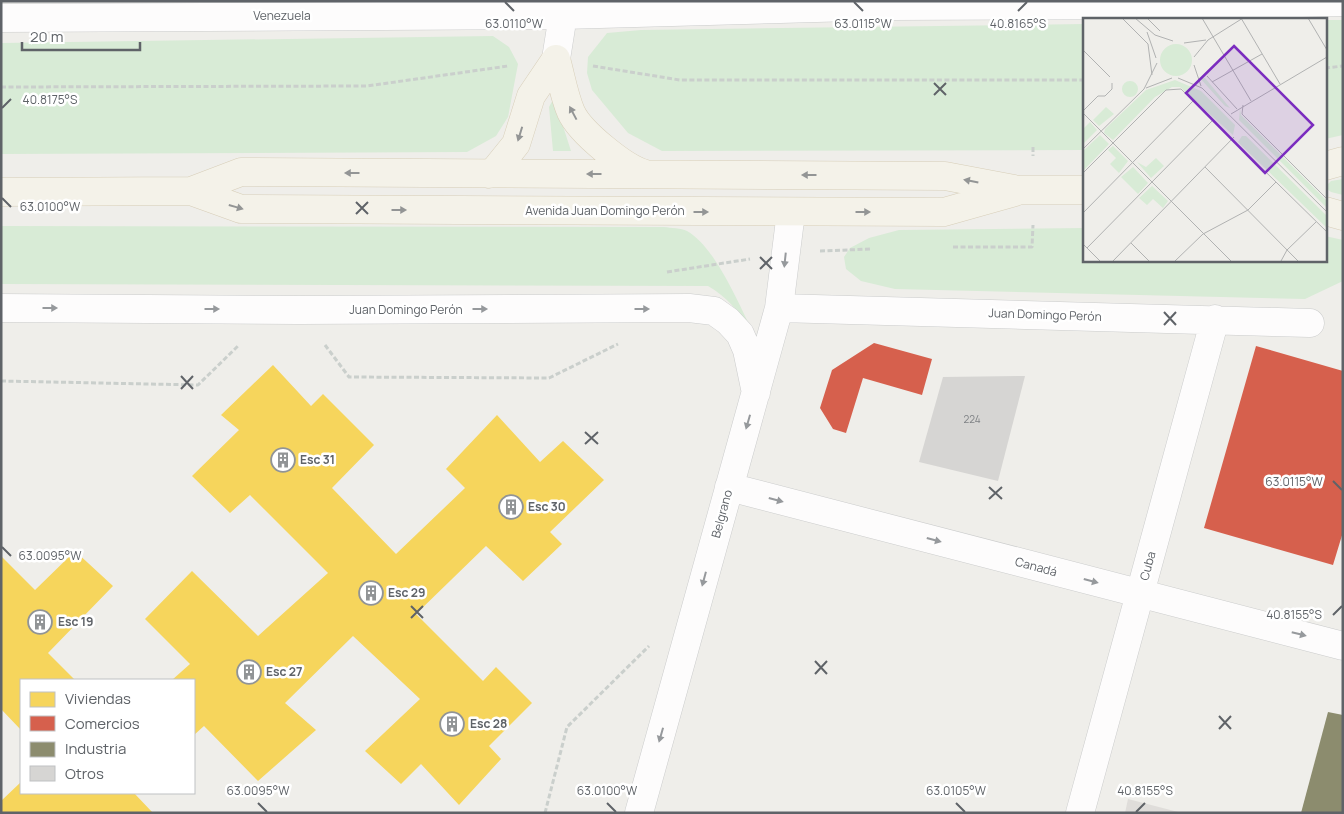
<svg xmlns="http://www.w3.org/2000/svg" width="1344" height="814" font-family="Manrope,sans-serif">
	<style>
		.industrial { fill: #dfddda }
		.green { fill: #d8ebd6 }
		.homes { fill: #f6d55c }
		.shops { fill: #d6604d }
		.industry { fill: #8c8c6e }
		.building { fill: #d6d5d3 }
		.lines { fill: none; stroke-linecap: round; stroke-linejoin: round }
		.minor-casing { stroke: #cbcccc; stroke-width: 29 }
		.major-casing { stroke: #d7ceb8; stroke-width: 29 }
		.path { stroke: #cacfcc; stroke-width: 3; stroke-dasharray: 5 2.5; stroke-linecap: butt }
		.minor { stroke: #fdfcfc; stroke-width: 28 }
		.major { stroke: #f4f2e9; stroke-width: 28 }
		.oneway { fill: #939595 }
		.oneway2 { fill: #96999c }
		.ticks { fill: none; stroke: #5f6368; stroke-width: 2 }
		.labels { text-anchor: middle; stroke-width: 5; stroke-linejoin: round; paint-order: stroke }
		.number-label { font-size: 10px; fill: #7e8184 }
		.street-label { font-size: 12px; fill: #5f6368; stroke: #fff }
		.poi-label { font-size: 12px; font-weight: bold; fill: #5f6368; stroke: #fff; text-anchor: start }
		.inset-road { fill: none; stroke: #b1b2b2; stroke-width: 1 }
		.view { fill: #7b2cbf; fill-opacity: 0.15; stroke: #7b2cbf; stroke-width: 2.5 }
		.inset-edge { fill: none; stroke: #5f6368; stroke-width: 2.5 }
		.ticks-label { font-size: 12px; text-anchor: middle; fill: #5f6368; stroke: #fff; stroke-width: 5; stroke-linejoin: round; paint-order: stroke }
	</style>
	<rect width="100%" height="100%" fill="#efeeea"/>
	<path class="industrial" d="M1128,799l54,14h-57z"/>
	<path class="green" d="M1325,20h18v115l-18,4z
		M1084,24v126l-422,1 -34,-18 -36,-43 -5,-17 1,-16 19,-24 34,-3z
		M493,36l16,11 9,17 -10,53 -12,19 -29,16 -466,2v-111z
		M554,98l17,53h-18l-4,-44z
		M1343,179v16l-12,-3 -6,-5 6,-6z
		M1,226l663,1c7,1 17,1 23,4 27,15 50,69 64,97 -13,-17 -25,-32 -43,-42l-707,-2z
		M1084,228v32h241v-24l18,4v41l-38,18 -410,-10 -34,-8 -15,-12 -2,-12 6,-9 19,-10 30,-8z"/>
	<path class="homes" d="M273,365l38,41 12,-12 51,51 -42,43 64,66 69,-66 -19,-19 51,-54 43,47 23,-21 41,39 -54,52 12,12 -39,37 -37,-35 -70,68 67,67 13,-14 36,36 -43,43 12,13 -42,46 -38,-41 -20,20 -36,-33 55,-52 -67,-63 -68,67 31,27 -58,51 -54,-55 -10,9v-55h-22l18,-16 -45,-45 47,-48 66,65 70,-63 -78,-78 -20,18 -38,-37 47,-46 -18,-15z
		M75,551l38,35 -65,67 27,27h-54v50l-20,-21v-153l34,34z
		M21,782v11h113l19,20h-152v-12z"/>
	<path class="shops" d="M874,343l58,16 -10,36 -59,-17 -17,55 -13,-4 -13,-21 12,-38z
		M1256,346l87,25v161l-10,33 -129,-37z"/>
	<path class="industry" d="M1328,712l15,3v98h-42z"/>
	<path class="building" d="M1025,376l-27,105 -79,-19 24,-85z"/>
	<g class="lines">
		<g class="minor-casing">
			<path id="minor" d="M1,18l562,-3 327,-9 329,-1 124,-3
				M556,59l7,-44v-14
				M1,308l298,2 390,-2 25,3 14,10 12,13 7,16 9,43
				M779,308l531,15
				M729,487l614,159
				M639,813l140,-505 12,-96
				M1080,813l135,-494"/>
		</g>
		<g class="major-casing">
			<path id="major" d="M556,59c5,18 8,37 15,53 9,20 54,57 75,62
				M1325,166l18,-5
				M489,174l6,-4 21,-26 15,-48 25,-37
				M191,191l50,18 703,3 71,-20
				M1,192l190,-1 50,-19 704,4 74,14h65
				M1325,211l18,5"/>
		</g>
		<path class="path" d="M593,66l87,14h404
			M1325,68l18,-2
			M1,87l366,-1 141,-20
			M1033,147v9
			M953,247h79l1,-22
			M820,251l52,-2
			M667,272l83,-13
			M325,345l24,32 200,1 69,-34
			M1,381l197,4 41,-40
			M545,813l22,-86 82,-81"/>
		<use href="#minor" class="minor"/>
		<use href="#major" class="major"/>
	</g>
	<defs><path id="oneway-solid" d="M-6-.8H1V-3.2L6.5 0L1 3.2V.8H-6Z" transform="scale(1.25)"/></defs>
	<g class="oneway">
		<use href="#oneway-solid" transform="translate(573 113) rotate(-118)"/>
		<use href="#oneway-solid" transform="translate(520 134) rotate(107)"/>
		<use href="#oneway-solid" transform="translate(352 173) rotate(-180)"/>
		<use href="#oneway-solid" transform="translate(594 174) rotate(-180)"/>
		<use href="#oneway-solid" transform="translate(809 175) rotate(-180)"/>
		<use href="#oneway-solid" transform="translate(971 181) rotate(-169)"/>
		<use href="#oneway-solid" transform="translate(236 207) rotate(16)"/>
		<use href="#oneway-solid" transform="translate(399 210)"/>
		<use href="#oneway-solid" transform="translate(701 212)"/>
		<use href="#oneway-solid" transform="translate(863 212)"/>
	</g>
	<g class="oneway2">
		<use href="#oneway-solid" transform="translate(785 260) rotate(96)"/>
		<use href="#oneway-solid" transform="translate(50 308)"/>
		<use href="#oneway-solid" transform="translate(212 309)"/>
		<use href="#oneway-solid" transform="translate(480 309)"/>
		<use href="#oneway-solid" transform="translate(642 309)"/>
		<use href="#oneway-solid" transform="translate(748 422) rotate(106)"/>
		<use href="#oneway-solid" transform="translate(776 500) rotate(15)"/>
		<use href="#oneway-solid" transform="translate(934 540) rotate(15)"/>
		<use href="#oneway-solid" transform="translate(704 579) rotate(105)"/>
		<use href="#oneway-solid" transform="translate(1091 581) rotate(15)"/>
		<use href="#oneway-solid" transform="translate(1299 634) rotate(14)"/>
		<use href="#oneway-solid" transform="translate(661 735) rotate(106)"/>
	</g>
	<path class="ticks" d="M505,2l9,9M854,2l9,9M1018,11l9,-9M934,83l12,12M934,95l12,-12M2,108l9,-9M2,198l9,9M356,202l12,12M356,214l12,-12M760,257l12,12M760,269l12,-12M1164,312l12,13M1164,325l12,-13M181,376l12,13M181,389l12,-13M585,432l13,12M585,444l13,-12M1333,481l9,9M989,487l13,12M989,499l13,-12M2,547l9,9M411,606l12,12M1333,615l9,-9M411,618l12,-12M815,661l12,13M815,674l12,-13M1219,716l12,13M1219,729l12,-13M258,803l9,9M607,803l9,9M956,803l9,9M1136,812l9,-9"/>
	<defs>
		<g id="building-ring" transform="scale(1.25)"><circle r="9.5" fill="#fff" stroke="#919496" stroke-width="1.5"/><path d="M-4-6H4V6H1V3H-1V6H-4ZM-2.5-4.3h1.7v1.8h-1.7ZM.8-4.3h1.7v1.8H.8ZM-2.5-1h1.7V.8h-1.7ZM.8-1h1.7V.8H.8Z" fill="#919496"/></g>
	</defs>
	<g fill-rule="evenodd">
		<use href="#building-ring" x="283" y="460"/>
		<use href="#building-ring" x="511" y="507"/>
		<use href="#building-ring" x="371" y="593"/>
		<use href="#building-ring" x="40" y="622"/>
		<use href="#building-ring" x="249" y="672"/>
		<use href="#building-ring" x="452" y="724"/>
	</g>
	<g class="labels">
		<g class="number-label">
			<text x="972" y="423">224</text>
		</g>
		<g class="street-label">
			<text x="282" y="20">Venezuela</text>
			<text x="605" y="215">Avenida Juan Domingo Perón</text>
			<text x="406" y="314">Juan Domingo Perón</text>
			<text transform="translate(1045 315) rotate(2)" y="4">Juan Domingo Perón</text>
			<text transform="translate(722 514) rotate(-75)" y="4">Belgrano</text>
			<text transform="translate(1148 566) rotate(-75)" y="4">Cuba</text>
			<text transform="translate(1036 567) rotate(15)" y="4">Canadá</text>
		</g>
		<g class="poi-label">
			<text x="300" y="464">Esc 31</text>
			<text x="528" y="511">Esc 30</text>
			<text x="388" y="597">Esc 29</text>
			<text x="58" y="626">Esc 19</text>
			<text x="266" y="676">Esc 27</text>
			<text x="470" y="728">Esc 28</text>
		</g>
	</g>
	<g transform="translate(1083 18)">
		<rect width="244" height="244" fill="#efeeea"/>
		<path d="M77 42a16 16 0 1 1 32 0a16 16 0 1 1-32 0ZM116,59l6,1 25,30 -5,-2zM92,62l26,11 34,34 -2,10 -53,-48h-8l-17,10 -42,43 -9,-7 1,-4 41,-39zM39 71a8 8 0 1 1 16 0a8 8 0 1 1-16 0ZM23,89l8,7 -15,12 -6,-6zM157,91l1,6 86,86v7l-88,-88zM7,104l7,8 -14,14v-15zM17,117l9,9 -26,27v-20zM159,118h4l81,80v12l-89,-86zM30,128l15,15 -9,12 -9,-9 6,-6 -8,-8zM73,140l8,8 -13,12 -14,-16 9,5zM50,149l15,16 -10,11 -17,-17zM69,168l16,15 -5,7 -10,-9 -6,6 -8,-7z" fill="#d8ebd6"/>
		<path class="inset-road" d="M39,0l26,26 4,31M52,0l20,17 18,6M64,0l13,13M119,0l49,83M158,0l39,66M225,0l19,32M64,14l9,26M101,25l22,-3M0,32l27,27M111,39l14,-17 35,-22M111,47l7,21M124,58l30,33M95,60l24,10 125,124M129,64l50,-28M63,70l26,-10M160,87l-1,9 85,85M0,93l15,-15h7l7,-7v-6M0,95l148,148M148,96l96,-57M0,131l61,-60 13,-26M122,149l93,94M0,155l83,-83 15,-1 146,143M0,195l110,-112M48,225l18,18M0,226l17,17M4,230l126,-128M30,243l121,-124M92,243l28,-27 45,-24 28,-28M198,243l6,-11 29,-28"/>
		<path class="view" d="M151,28l79,79 -48,48 -79,-80z"/>
		<rect width="244" height="244" class="inset-edge"/>
	</g>
	<g class="ticks-label">
		<text x="514" y="28">63.0110°W</text>
		<text x="863" y="28">63.0115°W</text>
		<text x="1018" y="28">40.8165°S</text>
		<text x="50" y="104">40.8175°S</text>
		<text x="50" y="211">63.0100°W</text>
		<text x="1294" y="486">63.0115°W</text>
		<text x="50" y="560">63.0095°W</text>
		<text x="1294" y="619">40.8155°S</text>
		<text x="607" y="795">63.0100°W</text>
		<text x="1145" y="795">40.8155°S</text>
		<text x="258" y="795">63.0095°W</text>
		<text x="956" y="795">63.0105°W</text>
	</g>
	<rect width="1344" height="814" fill="none" stroke="#5f6368" stroke-width="5"/>
	<rect x="20" y="679" width="175" height="115" fill="#ffffff" stroke="#bfc1c3"/>
	<rect x="30" y="692" width="25" height="15" fill="#f6d55c" stroke="#bfc1c3"/>
	<text x="65" y="704" font-size="15" fill="#5f6368">Viviendas</text>
	<rect x="30" y="716" width="25" height="15" fill="#d6604d" stroke="#bfc1c3"/>
	<text x="65" y="729" font-size="15" fill="#5f6368">Comercios</text>
	<rect x="30" y="742" width="25" height="15" fill="#8c8c6e" stroke="#bfc1c3"/>
	<text x="65" y="754" font-size="15" fill="#5f6368">Industria</text>
	<rect x="30" y="766" width="25" height="15" fill="#d6d5d3" stroke="#bfc1c3"/>
	<text x="65" y="779" font-size="15" fill="#5f6368">Otros</text>
	<path d="M22 42v8h118v-8" fill="none" stroke="#5f6368" stroke-width="2.5"/>
	<text x="30" y="42" font-size="15" fill="#5f6368" stroke="#ffffff" stroke-width="4" paint-order="stroke">20 m</text>
</svg>
